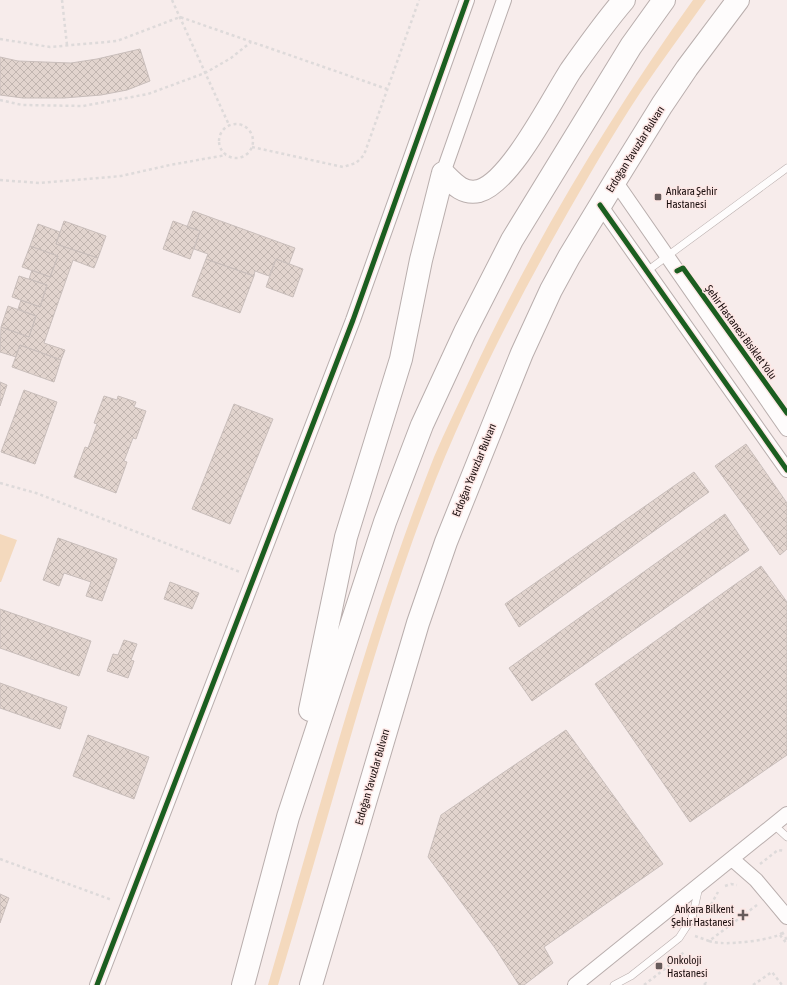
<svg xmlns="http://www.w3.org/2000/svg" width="787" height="985" font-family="'Asap Condensed',sans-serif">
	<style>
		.grass { fill: #f4d9bd }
		.building { fill: url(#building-cross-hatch); stroke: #c9bebb }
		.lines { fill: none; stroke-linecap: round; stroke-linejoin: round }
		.lane-casing { stroke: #b9aead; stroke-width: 8 }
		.street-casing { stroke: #b9aead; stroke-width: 16 }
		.primary-casing { stroke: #b9aead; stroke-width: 24 }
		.path { stroke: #dedada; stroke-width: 2.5; stroke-dasharray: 3 3; stroke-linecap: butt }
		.lane { stroke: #fefcfc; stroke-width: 7 }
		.street { stroke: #fefcfc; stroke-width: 14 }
		.primary { stroke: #fefcfc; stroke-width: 22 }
		.cycleway-casing { stroke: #fde7e5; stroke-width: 8 }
		.cycleway { stroke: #1b5e20; stroke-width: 5 }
		.poi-dot { fill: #675b5b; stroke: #fde7e5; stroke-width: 1.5 }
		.labels { text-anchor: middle; stroke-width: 3; stroke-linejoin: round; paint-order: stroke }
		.street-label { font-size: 11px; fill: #190d0d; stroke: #fde7e5 }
		.poi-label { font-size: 11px; fill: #190d0d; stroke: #fde7e5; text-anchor: start }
	</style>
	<defs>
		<pattern id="building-cross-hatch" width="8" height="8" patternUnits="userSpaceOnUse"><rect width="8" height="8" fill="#e2d4ce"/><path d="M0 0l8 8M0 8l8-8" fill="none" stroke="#c1b5b0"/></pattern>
	</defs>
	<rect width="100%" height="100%" fill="#f7eceb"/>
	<path class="grass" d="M693,0h13c-22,31 -45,62 -66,93 -29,44 -55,89 -81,135 -50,88 -96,180 -132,274 -32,83 -57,168 -82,254 -22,76 -44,153 -67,229h-10c52,-177 98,-356 166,-528 11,-26 24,-52 36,-78 62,-134 138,-260 223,-379z
		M0,534l17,6 -16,42h-1z"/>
	<path class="building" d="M140,49l10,32 -23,9 -26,5 -37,3h-41l-23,-3v-38l18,4 53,2 26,-4z
		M193,211l102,37 -6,16 -13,-5 -7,17 -14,-5 -1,5 -48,-17 2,-5 -14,-5 6,-18 -13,-4z
		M64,221l42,15 -8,22 -42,-14z
		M173,221l27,10 -10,28 -27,-10z
		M38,224l22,8 -4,12 42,14 -4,10 -21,-8 -29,83 21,7 -4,10 -41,-15 -4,12 -16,-5 1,-25 28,10 7,-21 -18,-7 3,-9 19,7 7,-22 -18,-6 3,-9 18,7 8,-21 -28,-10z
		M30,246l28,10 -8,21 -28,-10z
		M206,259l48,17 -14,37 -48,-17z
		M276,259l27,10 -10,28 -27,-10z
		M19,276l28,9 -7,22 -28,-10z
		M8,306l28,10 -7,21 -28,-10z
		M20,345l41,15 -7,22 -42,-15z
		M0,382l7,3 -7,21z
		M24,390l33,12 -22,62 -34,-12z
		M104,396l13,4 1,-4 18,6 -2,5 12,4 -10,28 -3,-1 -9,23 3,1 -11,31 -42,-16 11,-30 3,1 9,-24 -3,-1z
		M234,404l39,15 -43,105 -38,-15z
		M746,444l41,59v46l-7,6 -65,-89z
		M694,472l15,20 -190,135 -14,-23z
		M725,514l24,36 -217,151 -23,-33z
		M58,538l59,21 -15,42 -16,-5 5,-14 -27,-9 -5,13 -16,-6z
		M761,566l26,36v153l-97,67 -95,-138z
		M170,582l29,11 -7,16 -28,-10z
		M0,609l91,32 -12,35 -79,-28z
		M124,640l13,4 -6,16 3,1 -6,17 -21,-7 6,-17 5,1z
		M0,683l67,24 -7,22 -60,-21z
		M566,730l97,134 -119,83 9,16 -29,22h-5l-24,-37 -67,-91 13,-42z
		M88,735l61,22 -15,42 -61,-23z
		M0,894l9,4 -9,25z"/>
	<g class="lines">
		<g class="lane-casing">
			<path id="lane" d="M647,271l140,-103
				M774,825l13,12
				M614,985l17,-9 48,-38 13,-20 7,-31"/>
		</g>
		<g class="street-casing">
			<path id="street" d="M443,173l61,-173
				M615,181l172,248
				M600,205l187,265
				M732,859l24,21 31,37
				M97,985l256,-665 114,-320
				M575,985l212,-171"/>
		</g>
		<g class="primary-casing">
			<path id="primary" d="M443,173c10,10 20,22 36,18 32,-9 73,-92 92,-121 17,-24 34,-48 53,-70
				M310,710l36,-173 55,-178 20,-99 22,-87
				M243,985l45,-168 97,-295 37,-97 43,-93 47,-92 119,-194 33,-46
				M311,985l107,-362 28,-81 76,-189 29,-63 18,-33 46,-76 47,-76 25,-37 51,-68"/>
		</g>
		<path class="path" d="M62,0l5,45
			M172,0l57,125
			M0,39l50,8 67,-6 63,-24 207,72
			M0,100l22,5 61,1 65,-12 57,-21 26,-15 20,-16
			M219 141a17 17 0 1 1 34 0a17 17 0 1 1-34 0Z
			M252,147l91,20 13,-4 8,-8 55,-155
			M0,180l39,3 82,-7 49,-11 56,-10
			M0,483l36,10 204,79
			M0,859l112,41
			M760,864l18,-14 7,1
			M725,886l6,-2 6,1
			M757,905l-48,36c4,1 8,2 12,2 13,1 52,-3 61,-10
			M708,910l10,-18
			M782,932l5,8
			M780,935l7,9
			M695,936l14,5
			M644,985l22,-17 18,-16
			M704,985l2,-2 1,2
			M753,985l19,-13 10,13"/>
		<use href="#lane" class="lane"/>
		<use href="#street" class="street"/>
		<use href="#primary" class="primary"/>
		<g class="cycleway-casing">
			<path id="cycleway" d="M600,205l187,265
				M677,271l6,-3 104,145
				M97,985l256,-665 114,-320"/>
		</g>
		<use href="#cycleway" class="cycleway"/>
	</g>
	<g class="poi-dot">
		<rect x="654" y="193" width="8" height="8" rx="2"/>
		<path d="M741 909h4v4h4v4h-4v4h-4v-4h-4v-4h4z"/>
		<rect x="655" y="962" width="8" height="8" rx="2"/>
	</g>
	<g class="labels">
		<g class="street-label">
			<text transform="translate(635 149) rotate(-58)" y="4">Erdoğan Yavuzlar Bulvarı</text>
			<text transform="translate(741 332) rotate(54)" y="4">Şehir Hastanesi Bisiklet Yolu</text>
			<text transform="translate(474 470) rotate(-68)" y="4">Erdoğan Yavuzlar Bulvarı</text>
			<text transform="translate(372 777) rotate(-74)" y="4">Erdoğan Yavuzlar Bulvarı</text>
		</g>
		<g class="poi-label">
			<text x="666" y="195">Ankara Şehir<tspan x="666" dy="13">Hastanesi</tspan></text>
			<text x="734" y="913" text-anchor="end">Ankara Bilkent<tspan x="734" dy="13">Şehir Hastanesi</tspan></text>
			<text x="667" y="964">Onkoloji<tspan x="667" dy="13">Hastanesi</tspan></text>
		</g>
	</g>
</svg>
